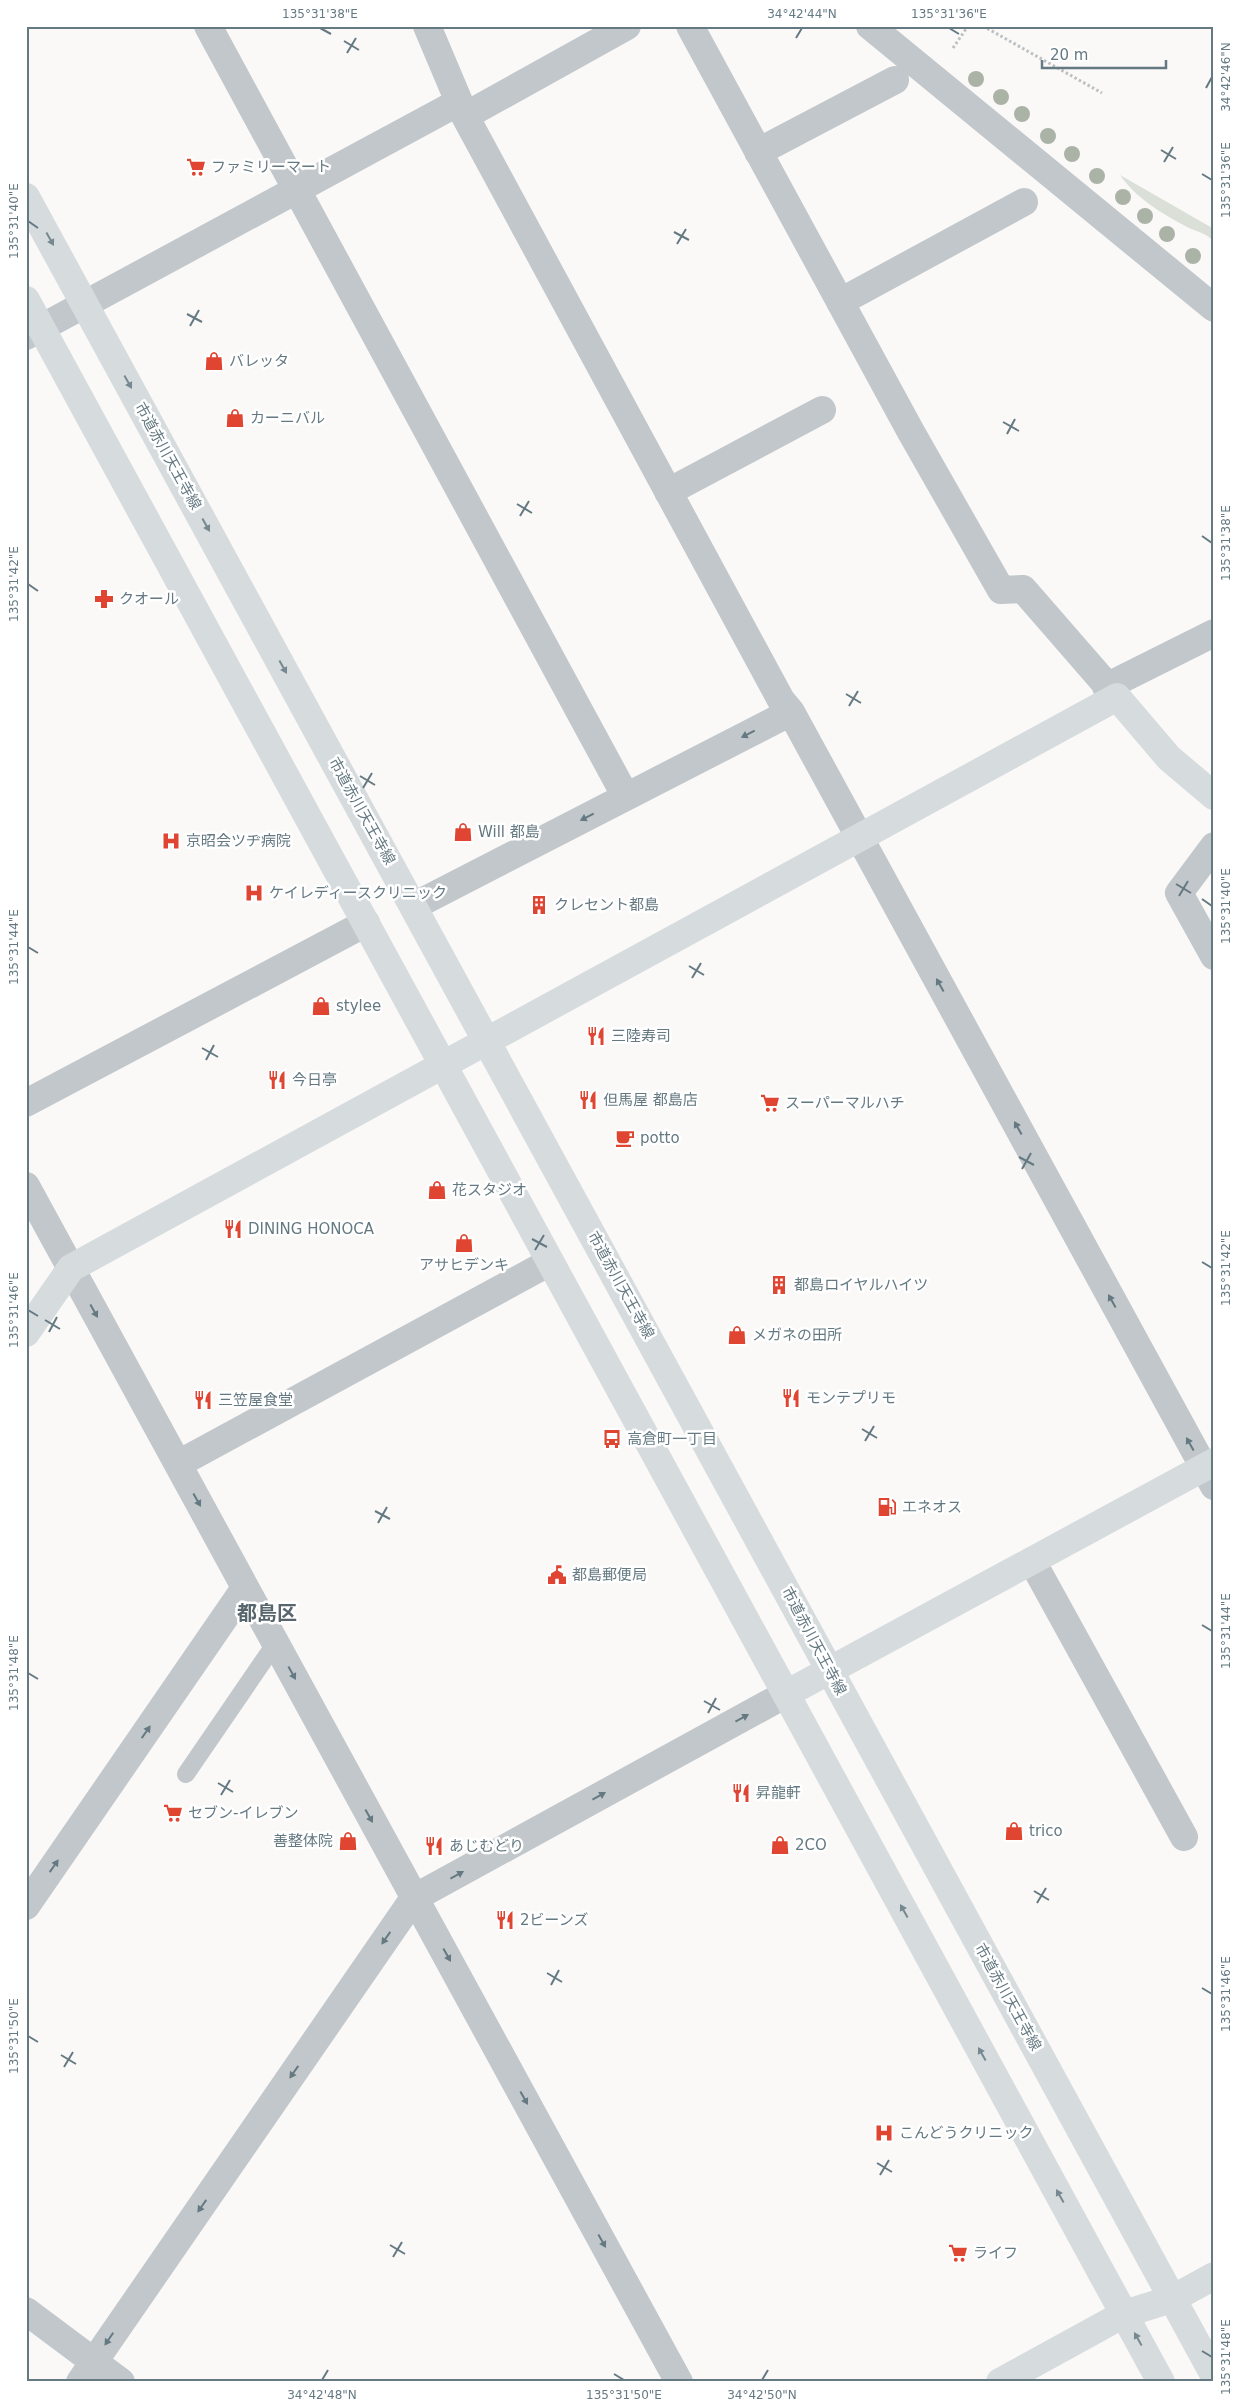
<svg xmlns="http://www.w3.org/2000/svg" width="1240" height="2408" font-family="'DejaVu Sans','Noto Sans JP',sans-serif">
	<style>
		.green { fill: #dadfd7 }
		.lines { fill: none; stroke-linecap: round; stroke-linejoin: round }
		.path { stroke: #bbc0c2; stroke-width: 3; stroke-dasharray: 2.5 2.5; stroke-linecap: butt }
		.lane { stroke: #c1c7ca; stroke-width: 18 }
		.street { stroke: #c1c7ca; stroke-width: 28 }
		.secondary { stroke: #d6dbde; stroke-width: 28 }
		.primary { stroke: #d6dbde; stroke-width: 28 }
		.tree { fill: #abb3a7 }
		.oneway { fill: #768890 }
		.oneway2 { fill: #657982 }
		.ticks { fill: none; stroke: #657982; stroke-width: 2 }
		.labels { text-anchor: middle; stroke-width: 5; stroke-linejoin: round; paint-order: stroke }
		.poi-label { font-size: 15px; fill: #657982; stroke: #fff; text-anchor: start }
		.street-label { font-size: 15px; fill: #657982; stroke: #fff }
		.district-label { font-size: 20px; font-weight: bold; fill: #57666d; stroke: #fff }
		.neatline { fill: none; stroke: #657982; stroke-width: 2 }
		.ticks-label { font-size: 12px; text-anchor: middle; fill: #657982 }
	</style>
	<rect width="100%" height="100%" fill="#faf9f8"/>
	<path class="green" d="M1120,175l94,54v13c-7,-9 -17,-10 -27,-15 -26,-14 -50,-28 -67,-52z"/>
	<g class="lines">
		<path class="path" d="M983,26l119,67
			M953,48l15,-22"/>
		<path class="lane" d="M186,1774l89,-130"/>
		<path class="street" d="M208,26l418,771
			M427,26l38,90 316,584 10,12 423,774
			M690,26l221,406 90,158 22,-1 94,108
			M870,26l344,282
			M465,116l162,-90
			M758,152l137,-72
			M840,302l184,-100
			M26,336l433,-234
			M668,492l154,-82
			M1106,687l108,-54
			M1214,846l-35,47 35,63
			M414,906l377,-194
			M26,1103l340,-180
			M26,1186l653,1196
			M178,1464l372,-202
			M1032,1561l152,276
			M26,1906l219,-318
			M26,2311l95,71
			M80,2382l334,-484 372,-204"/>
		<path class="secondary" d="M26,1333l45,-65 1046,-571 52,61 45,38
			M786,1694l428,-232
			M1000,2382l124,-68 48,-15 42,-23"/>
		<path class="primary" d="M26,197l1188,2178
			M26,300l1135,2082"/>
	</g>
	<g class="tree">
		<circle cx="976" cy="79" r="8"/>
		<circle cx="1001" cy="97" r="8"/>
		<circle cx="1022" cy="114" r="8"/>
		<circle cx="1048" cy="136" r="8"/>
		<circle cx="1072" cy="154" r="8"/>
		<circle cx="1097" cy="176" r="8"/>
		<circle cx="1123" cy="197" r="8"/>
		<circle cx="1145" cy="216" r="8"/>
		<circle cx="1167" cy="234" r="8"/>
		<circle cx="1193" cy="256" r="8"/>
	</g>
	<defs><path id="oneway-solid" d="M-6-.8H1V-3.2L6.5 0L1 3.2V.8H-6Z" transform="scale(1.25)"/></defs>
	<g class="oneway">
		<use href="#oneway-solid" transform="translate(50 239) rotate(61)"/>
		<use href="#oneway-solid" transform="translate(128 382) rotate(61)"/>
		<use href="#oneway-solid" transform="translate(206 525) rotate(61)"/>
		<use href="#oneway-solid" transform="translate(283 667) rotate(61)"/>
		<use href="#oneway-solid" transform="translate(904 1911) rotate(-119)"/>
		<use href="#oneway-solid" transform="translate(982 2054) rotate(-119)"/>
		<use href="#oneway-solid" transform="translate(1060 2196) rotate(-119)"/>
		<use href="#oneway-solid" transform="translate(1138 2339) rotate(-119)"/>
	</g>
	<g class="oneway2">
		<use href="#oneway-solid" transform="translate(748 734) rotate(153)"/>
		<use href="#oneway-solid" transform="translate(587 817) rotate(153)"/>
		<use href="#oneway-solid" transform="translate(940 985) rotate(-119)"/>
		<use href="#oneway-solid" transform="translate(1018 1128) rotate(-119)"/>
		<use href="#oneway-solid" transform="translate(1112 1301) rotate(-119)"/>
		<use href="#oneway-solid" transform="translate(94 1311) rotate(61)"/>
		<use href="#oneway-solid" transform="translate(1190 1444) rotate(-119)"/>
		<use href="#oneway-solid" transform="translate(197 1500) rotate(61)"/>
		<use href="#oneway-solid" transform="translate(292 1673) rotate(61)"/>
		<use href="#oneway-solid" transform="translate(742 1718) rotate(-29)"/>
		<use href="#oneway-solid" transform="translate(146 1732) rotate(-55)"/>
		<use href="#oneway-solid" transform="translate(599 1796) rotate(-29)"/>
		<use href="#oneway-solid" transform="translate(369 1816) rotate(61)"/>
		<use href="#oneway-solid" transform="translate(54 1866) rotate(-55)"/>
		<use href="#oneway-solid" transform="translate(457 1875) rotate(-29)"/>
		<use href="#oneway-solid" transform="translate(386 1938) rotate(125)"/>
		<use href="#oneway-solid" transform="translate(447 1955) rotate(61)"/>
		<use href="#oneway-solid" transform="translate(294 2072) rotate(125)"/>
		<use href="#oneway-solid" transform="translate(524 2098) rotate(61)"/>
		<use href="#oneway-solid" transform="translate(202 2206) rotate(125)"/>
		<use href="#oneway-solid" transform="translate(602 2241) rotate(61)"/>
		<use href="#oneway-solid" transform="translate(109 2339) rotate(124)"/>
	</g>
	<path class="ticks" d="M320,28l11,6M949,28l10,6M796,38l6,-10M344,41l15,9M347,53l9,-15M1206,88l6,-11M1161,150l15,9M1164,162l9,-15M1202,174l10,6M28,221l10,7M674,232l15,8M677,244l9,-15M187,314l15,8M190,326l9,-16M1003,422l16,9M1007,434l8,-15M517,504l15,9M520,516l9,-15M1202,536l10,7M28,584l10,7M846,694l15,9M849,706l9,-15M360,776l15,9M363,788l9,-15M1176,884l15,9M1179,896l9,-15M1202,899l10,7M28,947l10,6M689,966l15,9M692,978l9,-15M202,1048l16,9M206,1060l8,-15M1019,1157l15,8M1022,1169l9,-16M532,1239l15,8M535,1250l9,-15M1202,1262l10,6M28,1310l10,6M45,1320l15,9M49,1332l8,-15M862,1429l15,9M865,1441l9,-15M375,1511l15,8M378,1523l9,-16M1202,1625l10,6M28,1673l10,6M704,1701l16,9M708,1713l8,-15M218,1783l15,9M221,1795l9,-15M1034,1891l15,9M1037,1903l9,-15M547,1973l15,9M551,1985l8,-15M1202,1988l10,6M28,2036l10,6M61,2055l15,9M64,2067l9,-15M877,2163l15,9M880,2175l9,-15M390,2245l15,9M393,2257l9,-15M1202,2351l10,6M614,2374l10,6M322,2380l6,-10M762,2380l6,-10"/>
	<defs>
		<g id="supermarket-bare" transform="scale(1.5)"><path d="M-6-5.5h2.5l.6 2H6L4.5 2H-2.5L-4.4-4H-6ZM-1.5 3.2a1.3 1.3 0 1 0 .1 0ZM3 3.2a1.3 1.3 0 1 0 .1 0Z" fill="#e04532" stroke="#fff" stroke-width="2.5" paint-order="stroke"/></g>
		<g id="shop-bare" transform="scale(1.5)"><path d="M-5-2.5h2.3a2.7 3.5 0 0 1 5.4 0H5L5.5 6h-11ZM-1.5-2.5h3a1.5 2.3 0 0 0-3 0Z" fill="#e04532" stroke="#fff" stroke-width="2.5" paint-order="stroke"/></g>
		<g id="pharmacy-bare" transform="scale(1.5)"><path d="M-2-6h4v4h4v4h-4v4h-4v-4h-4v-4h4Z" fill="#e04532" stroke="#fff" stroke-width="2.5" paint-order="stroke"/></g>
		<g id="hospital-bare" transform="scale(1.5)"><path d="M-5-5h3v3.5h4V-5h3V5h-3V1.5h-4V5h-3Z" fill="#e04532" stroke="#fff" stroke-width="2.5" paint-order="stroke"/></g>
		<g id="building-bare" transform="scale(1.5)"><path d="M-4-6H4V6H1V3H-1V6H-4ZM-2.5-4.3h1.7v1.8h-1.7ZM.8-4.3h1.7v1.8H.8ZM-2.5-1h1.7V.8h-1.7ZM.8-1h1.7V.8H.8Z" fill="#e04532" stroke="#fff" stroke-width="2.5" paint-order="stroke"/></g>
		<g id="restaurant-bare" transform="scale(1.5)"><path d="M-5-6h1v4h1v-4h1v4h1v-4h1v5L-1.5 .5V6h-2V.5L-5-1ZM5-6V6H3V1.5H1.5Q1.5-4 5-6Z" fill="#e04532" stroke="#fff" stroke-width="2.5" paint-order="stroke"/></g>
		<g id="cafe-bare" transform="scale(1.5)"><path d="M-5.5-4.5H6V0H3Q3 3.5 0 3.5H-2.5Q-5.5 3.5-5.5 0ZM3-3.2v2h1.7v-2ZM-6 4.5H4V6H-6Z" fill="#e04532" stroke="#fff" stroke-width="2.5" paint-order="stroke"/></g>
		<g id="bus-bare" transform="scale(1.5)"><path d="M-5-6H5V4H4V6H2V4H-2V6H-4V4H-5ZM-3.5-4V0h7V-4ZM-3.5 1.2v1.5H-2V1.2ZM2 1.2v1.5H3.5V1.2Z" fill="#e04532" stroke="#fff" stroke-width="2.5" paint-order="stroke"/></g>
		<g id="fuel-bare" transform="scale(1.5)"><path d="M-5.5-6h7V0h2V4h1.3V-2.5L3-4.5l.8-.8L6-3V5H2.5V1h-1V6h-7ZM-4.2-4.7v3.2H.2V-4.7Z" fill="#e04532" stroke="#fff" stroke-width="2.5" paint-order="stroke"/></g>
		<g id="civic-bare" transform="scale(1.5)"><path d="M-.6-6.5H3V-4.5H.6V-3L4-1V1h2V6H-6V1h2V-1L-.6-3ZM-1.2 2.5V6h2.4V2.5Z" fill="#e04532" stroke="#fff" stroke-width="2.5" paint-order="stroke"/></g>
	</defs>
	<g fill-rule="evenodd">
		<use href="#supermarket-bare" x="196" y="167"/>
		<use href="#shop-bare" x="214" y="361"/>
		<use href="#shop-bare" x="235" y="418"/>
		<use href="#pharmacy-bare" x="104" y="599"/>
		<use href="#shop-bare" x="463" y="832"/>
		<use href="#hospital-bare" x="171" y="841"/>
		<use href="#hospital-bare" x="254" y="893"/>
		<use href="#building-bare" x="539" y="905"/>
		<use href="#shop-bare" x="321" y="1006"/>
		<use href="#restaurant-bare" x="596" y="1036"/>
		<use href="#restaurant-bare" x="277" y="1080"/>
		<use href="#restaurant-bare" x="588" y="1100"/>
		<use href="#supermarket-bare" x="770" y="1103"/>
		<use href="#cafe-bare" x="625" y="1138"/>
		<use href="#shop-bare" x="437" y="1190"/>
		<use href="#restaurant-bare" x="233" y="1229"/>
		<use href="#shop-bare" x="464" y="1243"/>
		<use href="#building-bare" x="779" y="1285"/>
		<use href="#shop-bare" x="737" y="1335"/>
		<use href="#restaurant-bare" x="791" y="1398"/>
		<use href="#restaurant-bare" x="203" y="1400"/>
		<use href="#bus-bare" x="612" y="1439"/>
		<use href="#fuel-bare" x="887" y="1507"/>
		<use href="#civic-bare" x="557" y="1575"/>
		<use href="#restaurant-bare" x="741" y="1793"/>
		<use href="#supermarket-bare" x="173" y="1813"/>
		<use href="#shop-bare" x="1014" y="1831"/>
		<use href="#shop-bare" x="348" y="1841"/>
		<use href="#shop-bare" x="780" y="1845"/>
		<use href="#restaurant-bare" x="434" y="1846"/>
		<use href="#restaurant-bare" x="505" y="1920"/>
		<use href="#hospital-bare" x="884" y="2133"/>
		<use href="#supermarket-bare" x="958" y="2253"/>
	</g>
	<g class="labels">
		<g class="poi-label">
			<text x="211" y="172">ファミリーマート</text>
			<text x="229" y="366">バレッタ</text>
			<text x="250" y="423">カーニバル</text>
			<text x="119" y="604">クオール</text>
			<text x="478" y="837">Will 都島</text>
			<text x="186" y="846">京昭会ツヂ病院</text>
			<text x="269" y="898">ケイレディースクリニック</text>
			<text x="554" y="910">クレセント都島</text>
			<text x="336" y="1011">stylee</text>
			<text x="611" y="1041">三陸寿司</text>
			<text x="292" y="1085">今日亭</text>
			<text x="603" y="1105">但馬屋 都島店</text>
			<text x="785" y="1108">スーパーマルハチ</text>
			<text x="640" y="1143">potto</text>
			<text x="452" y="1195">花スタジオ</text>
			<text x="248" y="1234">DINING HONOCA</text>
			<text x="464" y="1270" text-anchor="middle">アサヒデンキ</text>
			<text x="794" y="1290">都島ロイヤルハイツ</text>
			<text x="752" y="1340">メガネの田所</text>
			<text x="806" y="1403">モンテプリモ</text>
			<text x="218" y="1405">三笠屋食堂</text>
			<text x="627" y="1444">高倉町一丁目</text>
			<text x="902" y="1512">エネオス</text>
			<text x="572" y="1580">都島郵便局</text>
			<text x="756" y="1798">昇龍軒</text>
			<text x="188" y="1818">セブン-イレブン</text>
			<text x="1029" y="1836">trico</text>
			<text x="333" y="1846" text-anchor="end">善整体院</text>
			<text x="795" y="1850">2CO</text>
			<text x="449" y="1851">あじむどり</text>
			<text x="520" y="1925">2ビーンズ</text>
			<text x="899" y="2138">こんどうクリニック</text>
			<text x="973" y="2258">ライフ</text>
		</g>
		<g class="street-label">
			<text transform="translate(168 456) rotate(61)" y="5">市道赤川天王寺線</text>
			<text transform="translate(362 811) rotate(61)" y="5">市道赤川天王寺線</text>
			<text transform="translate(621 1285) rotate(61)" y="5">市道赤川天王寺線</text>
			<text transform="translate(814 1641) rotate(62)" y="5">市道赤川天王寺線</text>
			<text transform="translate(1008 1997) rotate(61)" y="5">市道赤川天王寺線</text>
		</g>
		<g class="district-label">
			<text x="267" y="1620">都島区</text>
		</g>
	</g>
	<rect width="1240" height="2408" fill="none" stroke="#ffffff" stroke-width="55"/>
	<path d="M1042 60v8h124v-8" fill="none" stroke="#657982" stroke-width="2.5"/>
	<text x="1050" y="60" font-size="15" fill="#657982" stroke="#ffffff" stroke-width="4" paint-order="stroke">20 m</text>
	<rect x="28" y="28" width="1184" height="2352" class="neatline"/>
	<g class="ticks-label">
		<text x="320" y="18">135°31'38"E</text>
		<text x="802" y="18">34°42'44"N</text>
		<text x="949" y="18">135°31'36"E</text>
		<text transform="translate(1226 77) rotate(-90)" y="4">34°42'46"N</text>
		<text transform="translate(1226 180) rotate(-90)" y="4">135°31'36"E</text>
		<text transform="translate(14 221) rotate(-90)" y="4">135°31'40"E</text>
		<text transform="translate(1226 543) rotate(-90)" y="4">135°31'38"E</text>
		<text transform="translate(14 584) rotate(-90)" y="4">135°31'42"E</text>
		<text transform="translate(1226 906) rotate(-90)" y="4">135°31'40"E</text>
		<text transform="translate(14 947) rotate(-90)" y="4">135°31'44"E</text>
		<text transform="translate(1226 1268) rotate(-90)" y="4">135°31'42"E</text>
		<text transform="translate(14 1310) rotate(-90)" y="4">135°31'46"E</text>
		<text transform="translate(1226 1631) rotate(-90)" y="4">135°31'44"E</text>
		<text transform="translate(14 1673) rotate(-90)" y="4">135°31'48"E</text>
		<text transform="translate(1226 1994) rotate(-90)" y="4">135°31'46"E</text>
		<text transform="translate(14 2036) rotate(-90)" y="4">135°31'50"E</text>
		<text transform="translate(1226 2357) rotate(-90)" y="4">135°31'48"E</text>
		<text x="322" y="2399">34°42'48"N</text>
		<text x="624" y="2399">135°31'50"E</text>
		<text x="762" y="2399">34°42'50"N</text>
	</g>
</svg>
